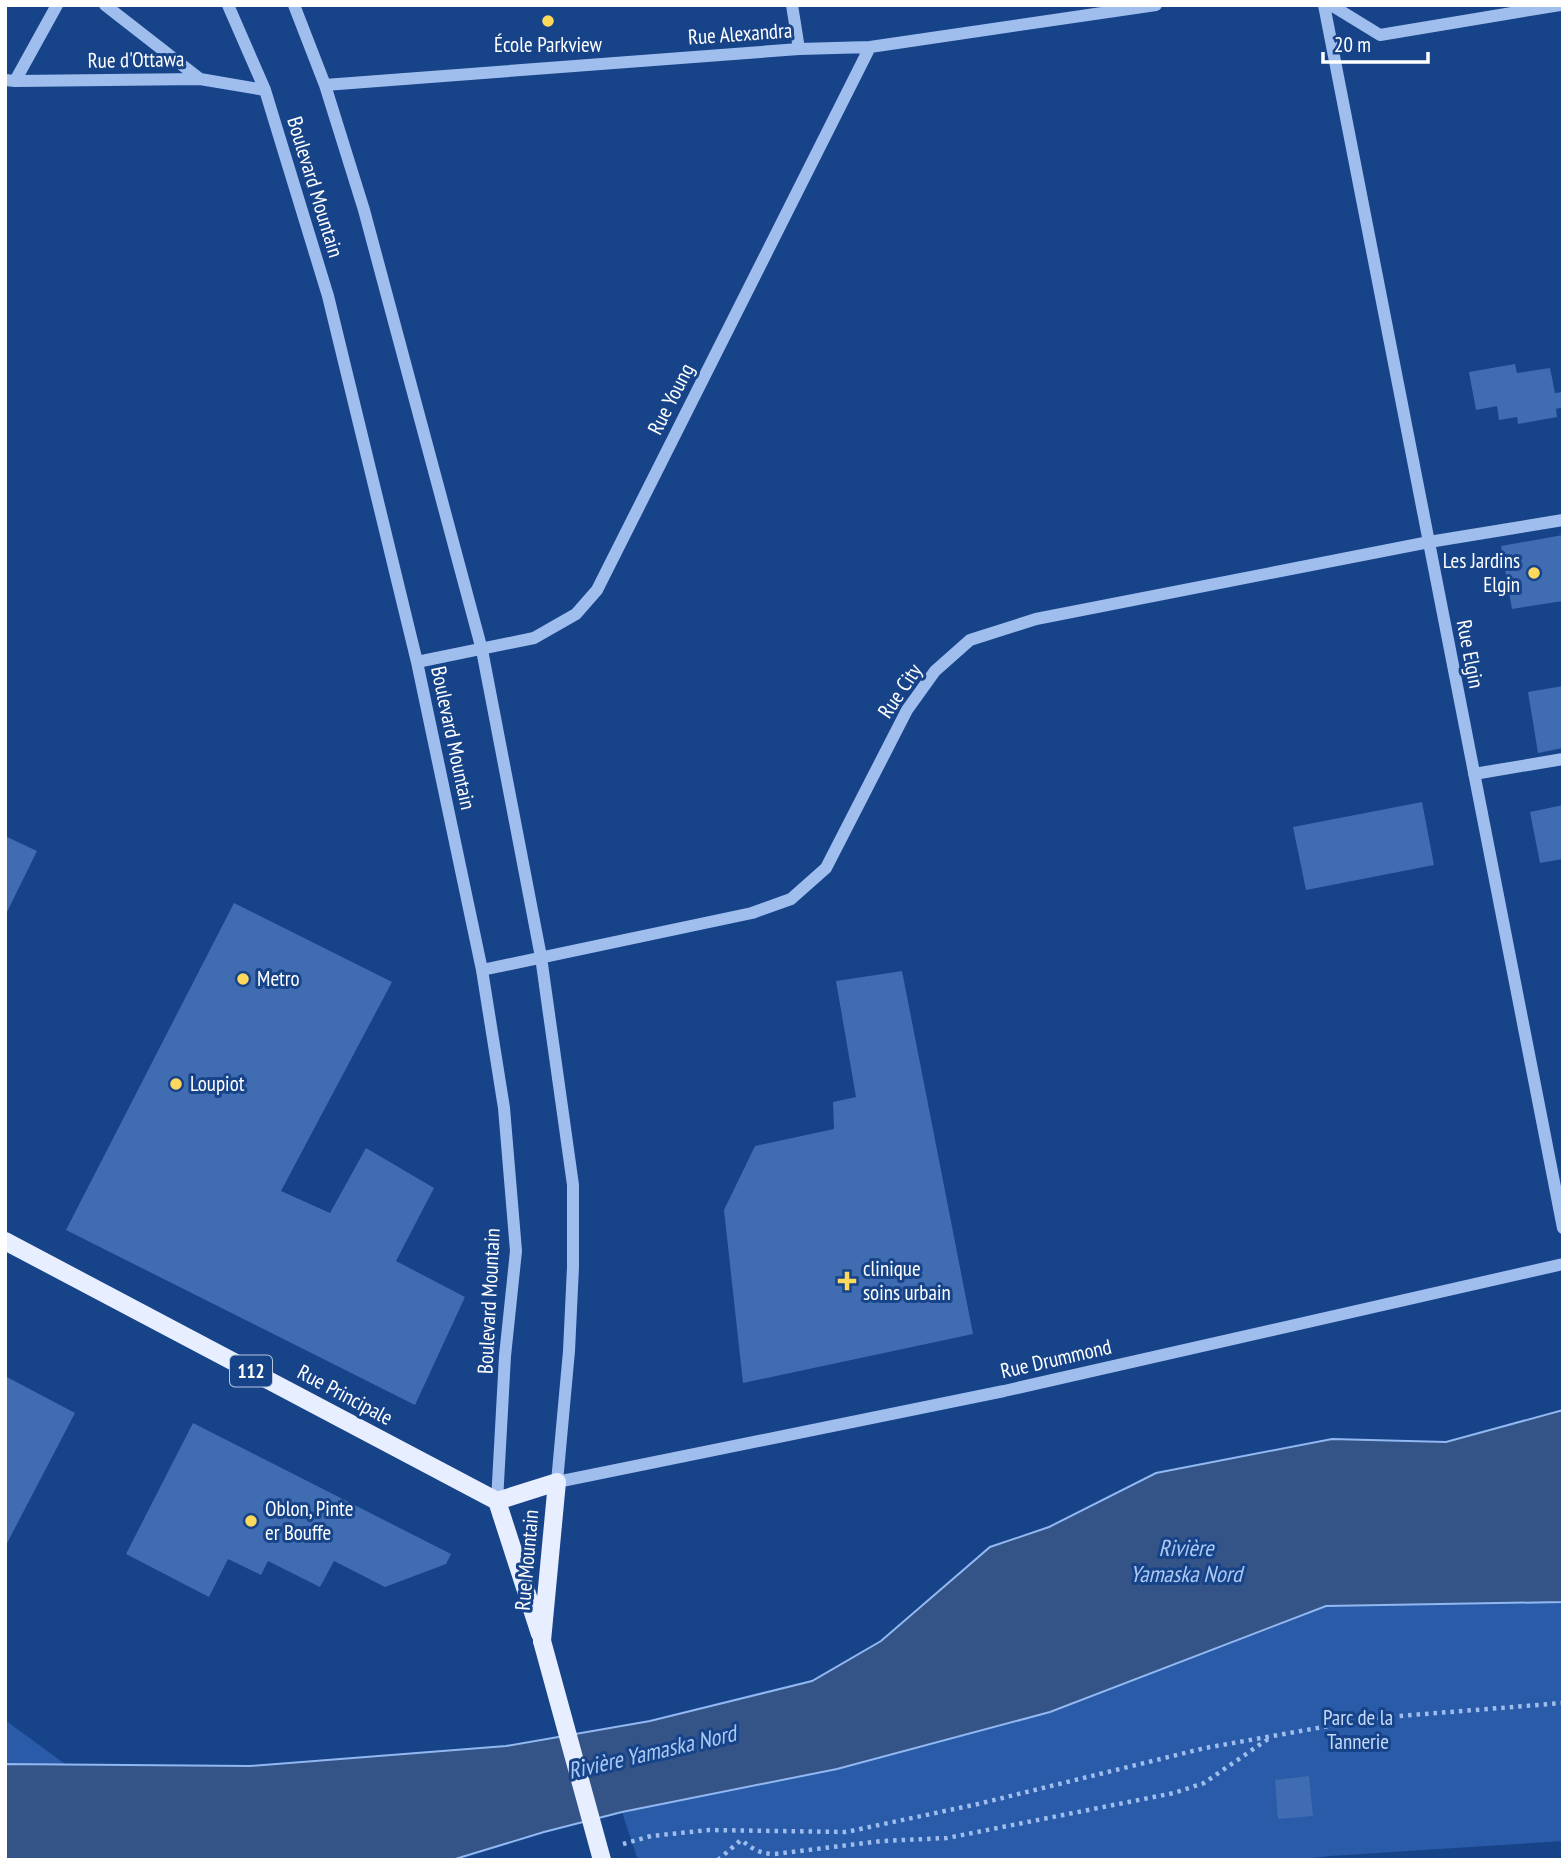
<svg xmlns="http://www.w3.org/2000/svg" width="1568" height="1865" font-family="'PT Sans Narrow',sans-serif">
	<style>
		.green { fill: #2a5ba8 }
		.water { fill: #345488; stroke: #92b8f1; stroke-width: 2 }
		.building { fill: #406cb2 }
		.lines { fill: none; stroke-linecap: round; stroke-linejoin: round }
		.path { stroke: #9fbeee; stroke-width: 4.5; stroke-dasharray: 3.5 5; stroke-linecap: butt }
		.minor { stroke: #9fbeee; stroke-width: 12 }
		.major { stroke: #e6eeff; stroke-width: 18 }
		.major-bridge { stroke: #e6eeff; stroke-width: 18 }
		.poi-dot { fill: #ffd95c; stroke: #174389; stroke-width: 2.5 }
		.labels { text-anchor: middle; stroke-width: 6; stroke-linejoin: round; paint-order: stroke }
		.shield { fill: #174389; stroke: #b9c7dc; stroke-width: 2 }
		.shield-label { font-size: 19px; font-weight: bold; fill: #fff }
		.street-label { font-size: 21px; fill: #fff; stroke: #174389 }
		.poi-label { font-size: 21px; fill: #fff; stroke: #174389; text-anchor: start }
		.park-label { font-size: 21px; fill: #c5dafa; stroke: #174389 }
		.water-label { font-size: 23px; font-style: italic; fill: #abc9f5; stroke: #174389 }
	</style>
	<rect width="100%" height="100%" fill="#174389"/>
	<path class="green" d="M1563,1602v239l-233,15 -34,4h-658l-16,-48 215,-43 213,-57 276,-106z
		M5,1720l60,44h-60z"/>
	<path class="water" d="M1563,1410v192l-237,4 -276,106 -213,57 -215,43 -78,20 -92,28 -447,-1v-95l245,2 256,-20 144,-25 162,-40 69,-40 109,-94 59,-20 107,-54 176,-34 114,3z"/>
	<path class="building" d="M1515,364l2,9 33,-5 5,25 8,-1v15l-7,2 1,8 -39,7 -1,-7 -18,3 -2,-14 -21,4 -7,-38z
		M1563,535v66l-51,8 -11,-63z
		M1563,686v62l-25,5 -10,-61z
		M1422,802l12,63 -128,25 -13,-63z
		M1563,805v54l-23,4 -10,-51z
		M5,836l32,15 -32,65z
		M234,903l158,79 -111,209 49,22 36,-65 68,40 -38,73 69,36 -50,108 -349,-175z
		M902,971l71,363 -230,49 -19,-173 31,-64 79,-17 -1,-27 23,-5 -20,-116z
		M5,1376l70,37 -70,134z
		M193,1423l258,131 -5,10 -61,23 -51,-26 -14,26 -52,-26 -7,14 -33,-16 -19,38 -83,-43z
		M1309,1776l4,40 -35,3 -3,-39z"/>
	<g class="lines">
		<path class="path" d="M623,1844l28,-8 58,-6 137,2 132,-28 227,-56 169,-30 189,-15
			M718,1860l23,-20c12,9 19,14 34,14l107,-13 65,-3 227,-45 30,-10 64,-44"/>
		<path class="minor" d="M105,5l95,74
			M228,5l37,85 63,206 89,366 65,308 22,138 12,143 -11,105 -8,145
			M294,5l31,80 39,125 118,440 59,307 32,228v82l-4,84 -12,131 447,-91 559,-127
			M792,5l7,44
			M1324,5l239,1223
			M1331,5l49,30 180,-30
			M5,80l10,1 185,-2 65,11
			M15,81l42,-76
			M325,85l474,-36 71,-2 286,-42
			M417,662l117,-24 42,-24 21,-24 273,-543
			M1474,774l89,-15
			M482,970l270,-57 39,-14 35,-31 81,-158 28,-39 35,-31 66,-21 393,-77 134,-22"/>
		<path class="major" d="M5,1241l492,260 60,-19 -15,159
			M497,1501l43,133"/>
		<path class="major-bridge" d="M542,1641l60,219"/>
	</g>
	<g class="poi-dot">
		<circle cx="548" cy="21" r="7"/>
		<circle cx="1534" cy="573" r="7"/>
		<circle cx="243" cy="979" r="7"/>
		<circle cx="176" cy="1084" r="7"/>
		<path d="M843.5 1270.5h7v7h7v7h-7v7h-7v-7h-7v-7h7z"/>
		<circle cx="251" cy="1521" r="7"/>
	</g>
	<g class="labels">
		<rect class="shield" x="230" y="1355.5" width="42" height="31" rx="5"/>
		<g class="shield-label">
			<text x="251" y="1378">112</text>
		</g>
		<g class="street-label">
			<text transform="translate(740 34) rotate(-4)" y="7">Rue Alexandra</text>
			<text transform="translate(136 60) rotate(-1)" y="7">Rue d'Ottawa</text>
			<text transform="translate(315 187) rotate(73)" y="7">Boulevard Mountain</text>
			<text transform="translate(671 399) rotate(-63)" y="7">Rue Young</text>
			<text transform="translate(1470 654) rotate(79)" y="7">Rue Elgin</text>
			<text transform="translate(900 691) rotate(-56)" y="7">Rue City</text>
			<text transform="translate(453 738) rotate(78)" y="7">Boulevard Mountain</text>
			<text transform="translate(489 1301) rotate(-87)" y="7">Boulevard Mountain</text>
			<text transform="translate(1056 1359) rotate(-13)" y="7">Rue Drummond</text>
			<text transform="translate(345 1395) rotate(28)" y="7">Rue Principale</text>
			<text transform="translate(527 1560) rotate(-85)" y="7">Rue Mountain</text>
		</g>
		<g class="poi-label">
			<text x="548" y="52" text-anchor="middle">École Parkview</text>
			<text x="1520" y="568" text-anchor="end">Les Jardins<tspan x="1520" dy="24">Elgin</tspan></text>
			<text x="257" y="986">Metro</text>
			<text x="190" y="1091">Loupiot</text>
			<text x="863" y="1276">clinique<tspan x="863" dy="24">soins urbain</tspan></text>
			<text x="265" y="1516">Oblon, Pinte<tspan x="265" dy="24">er Bouffe</tspan></text>
		</g>
		<g class="park-label">
			<text x="1358" y="1725">Parc de la<tspan x="1358" dy="24">Tannerie</tspan></text>
		</g>
		<g class="water-label">
			<text x="1186" y="1556">Rivière<tspan x="1186" dy="26">Yamaska Nord</tspan></text>
			<text transform="translate(652 1752) rotate(-13)" y="8">Rivière Yamaska Nord</text>
		</g>
	</g>
	<rect width="1568" height="1865" fill="none" stroke="#ffffff" stroke-width="14"/>
	<path d="M1323 52v10h105v-10" fill="none" stroke="#ffffff" stroke-width="3.5"/>
	<text x="1334" y="52" font-size="21" fill="#ffffff" stroke="#174389" stroke-width="5" paint-order="stroke">20 m</text>
</svg>
